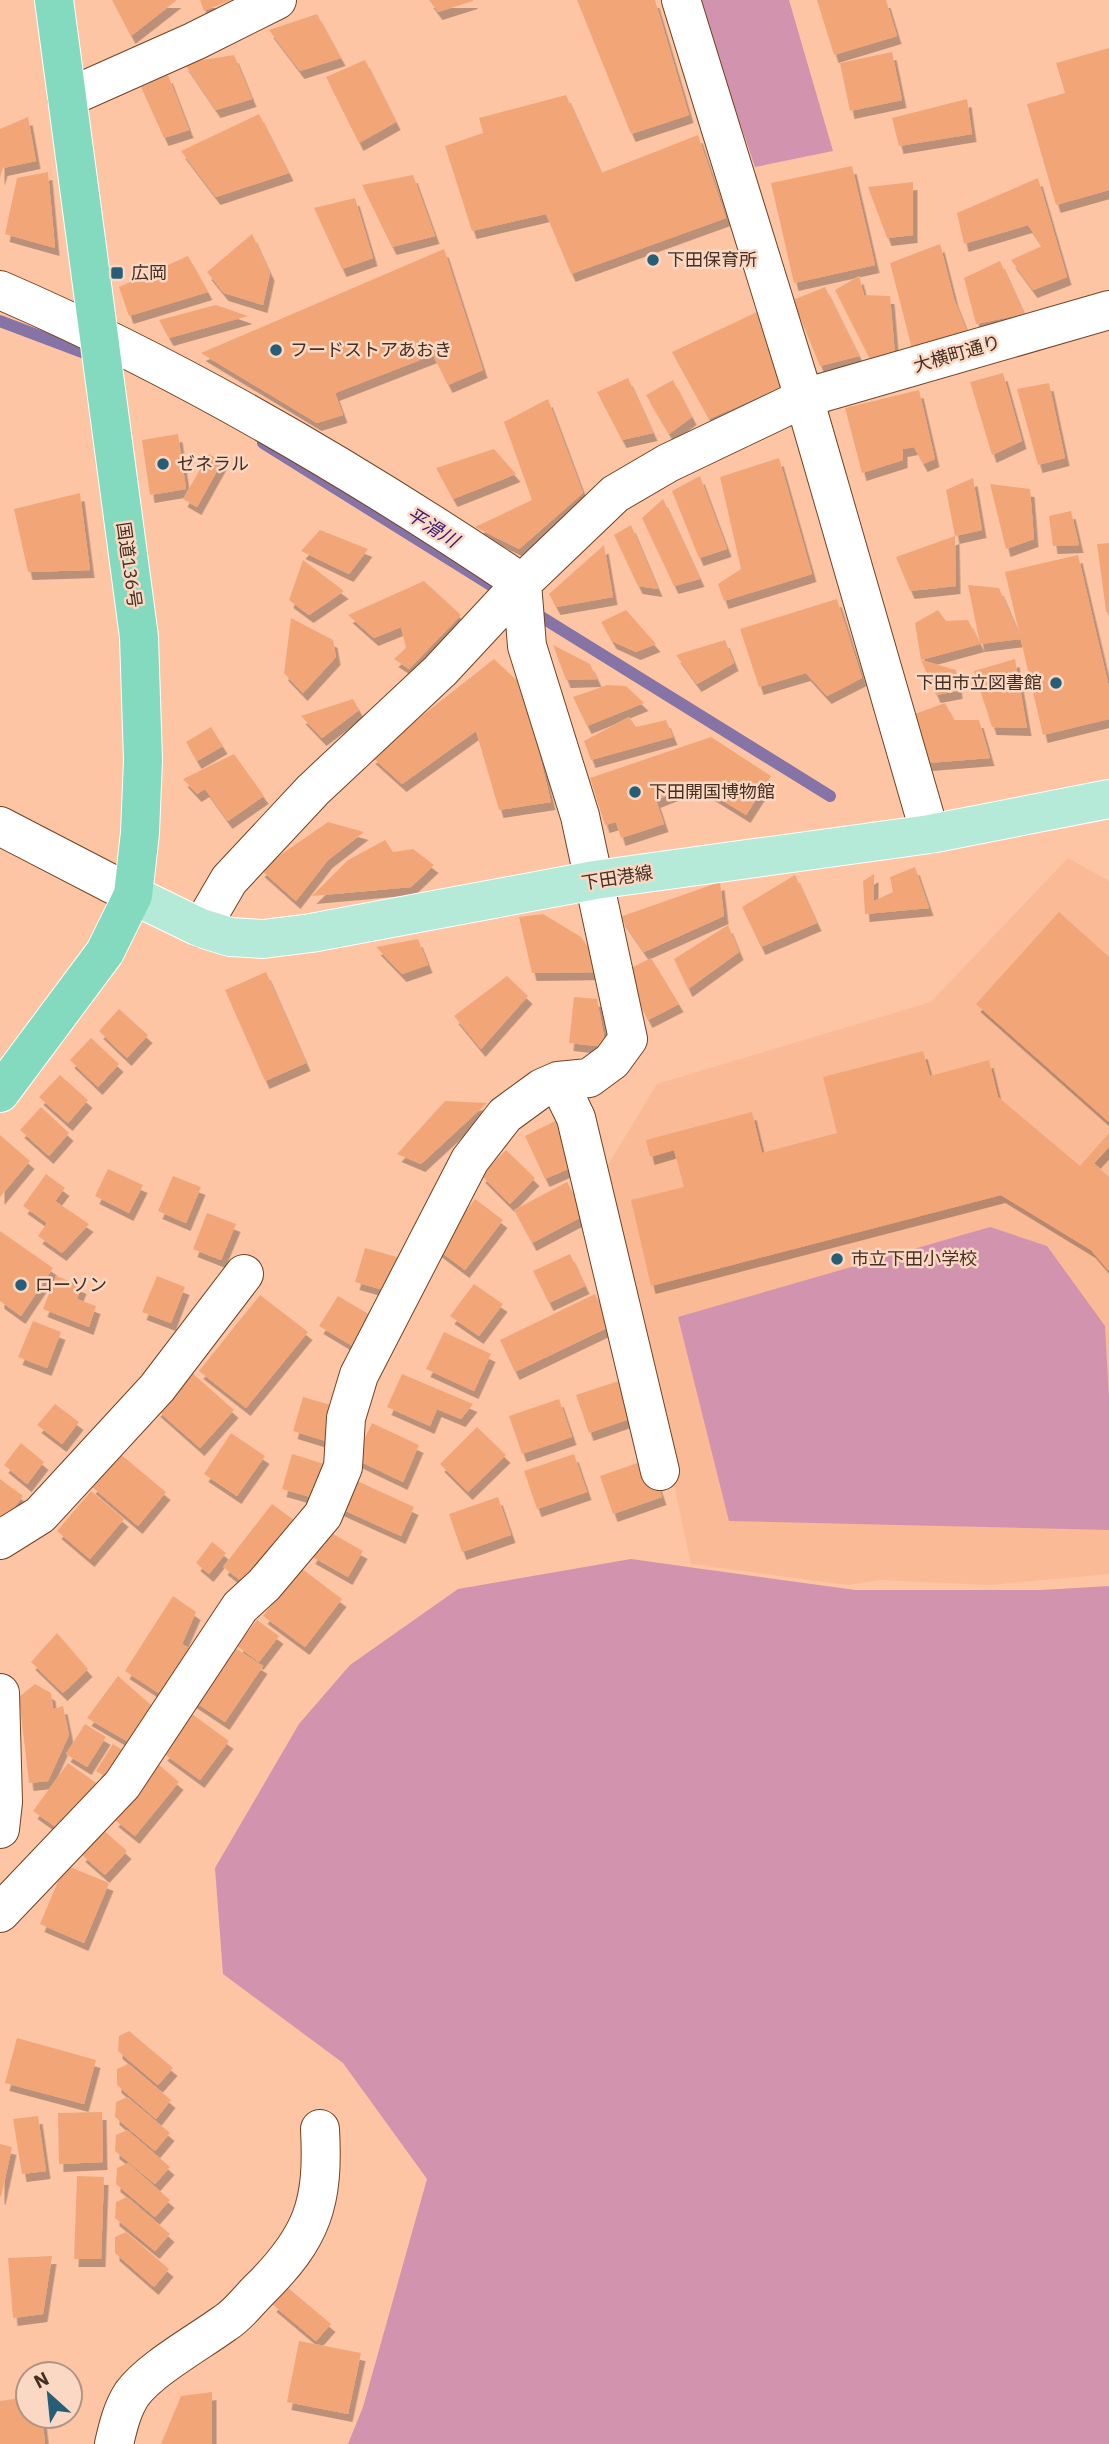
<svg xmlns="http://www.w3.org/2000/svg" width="1109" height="2444" font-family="'IBM Plex Sans','Noto Sans JP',sans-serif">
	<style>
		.built { fill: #f9ba95 }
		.green { fill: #d293af }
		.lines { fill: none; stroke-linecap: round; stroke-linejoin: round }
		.stream { stroke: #8574a5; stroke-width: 12 }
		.building { fill: #f2a678; filter: url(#shadow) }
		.minor-casing { stroke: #724224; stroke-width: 40 }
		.major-casing { stroke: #fff; stroke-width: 40 }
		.highway-casing { stroke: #fff; stroke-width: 40 }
		.minor { stroke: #fff; stroke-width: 38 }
		.major { stroke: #b5e9d8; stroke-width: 38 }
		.highway { stroke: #83dabe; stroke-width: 38 }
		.poi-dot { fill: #265e78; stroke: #fad8c4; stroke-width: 2.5 }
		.labels { text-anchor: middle; stroke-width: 5; stroke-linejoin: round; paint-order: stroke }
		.poi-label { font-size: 18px; fill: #452f22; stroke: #fad8c4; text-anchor: start }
		.street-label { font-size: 18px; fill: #452f22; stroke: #fad8c4 }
		.water-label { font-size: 19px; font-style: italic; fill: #34176e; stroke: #fad8c4 }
	</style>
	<defs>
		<filter id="shadow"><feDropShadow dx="4.5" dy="8" stdDeviation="0" flood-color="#0004"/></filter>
	</defs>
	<rect width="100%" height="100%" fill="#fdc5a4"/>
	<path class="built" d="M1068,858l41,23v693l-120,11 -109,-5 -32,5 -157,-21 -85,-396 51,-84 274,-82z"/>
	<path class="green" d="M698,0h91l44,151 -78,16z
		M990,1227l57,19 58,80 4,72v132l-380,-9 -51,-204z
		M631,1559l224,31h186l68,-4v858h-761l15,-37 64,-228 -84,-116 -120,-89 -8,-106 84,-144 51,-59 108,-76z"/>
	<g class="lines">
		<path class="stream" d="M0,321l95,36
			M263,443l234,146
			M530,610l300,186"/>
	</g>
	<path class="building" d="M112,0h65l-46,36z
		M200,0h31l-27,11z
		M429,0h44v1l-35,11z
		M577,0h78l34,115 -58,19z
		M817,0h69l11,36 -63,19z
		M317,14l24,44 -41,13 -31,-41z
		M1109,48v142l-53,15 -29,-101 38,-11 -9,-30z
		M892,52l10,48 -52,11 -10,-48z
		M234,55l18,44 -36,11 -32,-47z
		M365,60l31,62 -37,21 -33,-66z
		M168,75l21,55 -25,8 -23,-51z
		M566,95l35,78 97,-38 28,83 -155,56 -25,-60 -74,17 -27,-85 38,-13 -4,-15z
		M967,99l5,35 -73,12 -7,-28z
		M259,114l30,59 -73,24 -35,-46z
		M28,117l8,44 -33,7 -3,10v-49z
		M852,166l23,99 -81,18 -23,-100z
		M48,172l7,76 -50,-14 12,-56z
		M413,175l22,61 -43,11 -30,-62z
		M1038,178l29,99 -34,13 -22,-30 31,-14 -14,-21 -64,19 -7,-31z
		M913,182v53l-26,3 -19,-51z
		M355,198l18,60 -31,11 -28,-61z
		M252,234l18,39 -7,32 -39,-12 -17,-21z
		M940,244l14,55 15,38 -57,12 -22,-86z
		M444,249l39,121 -35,15 -15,-30 -98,38 8,22 -26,8 -116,-70z
		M188,256l20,36 -79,24 -10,-29z
		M1000,261l24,53 -48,10 -12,-46z
		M859,276l5,19 26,1 5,59 -24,6 -36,-71z
		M825,287l34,69 -39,10 -27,-66z
		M216,305l32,11 -79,22 -10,-18z
		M757,312l29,73 -77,34 -37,-67z
		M1003,373l19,68 -30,14 -22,-73z
		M628,378l25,55 -31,7 -25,-48z
		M673,380l19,37 -23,17 -23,-39z
		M1049,383l16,75 -27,7 -21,-76z
		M919,390l16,69 -12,5 -9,-17 -11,2v11l-41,13 -17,-65z
		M548,399l35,94 -64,56 -44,-22 57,-27 -28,-78z
		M178,434l8,55 -36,6 -8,-55z
		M494,449l22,25 -63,25 -17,-31z
		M209,454l13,8 -25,45 -14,-8z
		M779,458l33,116 -88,27 -6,-17 23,-15 -21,-92z
		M700,476l27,73 -28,9 -27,-67z
		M973,478l9,52 -27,6 -9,-46z
		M990,484l40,5 4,50 -28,10z
		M80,493l10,77 -62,2 -14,-63z
		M663,499l37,80 -26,7 -32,-68z
		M1071,511l8,34 -26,1 -4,-30z
		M631,525l27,64 -20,-3 -24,-51z
		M320,530l48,19 -19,25 -48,-23z
		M955,536l1,50 -46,5 -14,-34z
		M1109,543v73l-3,-5 -9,-67z
		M604,545l9,52 -57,10 -7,-13z
		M1078,555l31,132v32l-66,16 -38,-163z
		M303,560l41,31 -35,24 -20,-15z
		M424,581l37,34 -52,54 -15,-10 12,-11 -5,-21 -27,11 -26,-23z
		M968,585l31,3 22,51 -41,5 -59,16 -6,-37 23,-13 8,11 22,-1 12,24z
		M837,599l25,79 -35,18 -21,-23 -47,14 -19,-58z
		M626,610l30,34 -20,8 -24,-11 -11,-19z
		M291,618l42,22 3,17 -33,36 -19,-20z
		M725,640l9,23 -37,21 -21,-29z
		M553,645l37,19 7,15 -31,1z
		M494,659l29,27 28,116 -52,8 -23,-79 -74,53 -31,-28z
		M1015,659l12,69 -35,-1 -18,-56z
		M921,660l35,10 2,21 -22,4z
		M607,685l19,1 18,17 -57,23 -14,-29z
		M353,699l6,11 -37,28 -21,-22z
		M945,703l9,17h25l11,38 -62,5 -16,-48z
		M629,717l7,10 30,-7 7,17 -82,23 -7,-19z
		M211,727l12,19 -26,15 -11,-19z
		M711,737l60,39 -25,39 -50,-31 -40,16 8,24 -43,14 -5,-16 -11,3 -15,-47z
		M234,754l30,42 -36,25 -23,-32 -8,5 -14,-15z
		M328,822l36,10 -36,28 -32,41 -36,-32z
		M385,840l8,12 20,-3 21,16 -23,22 -99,9 36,-36z
		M915,867l14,41 -64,6 -2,-33 11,-7v27l19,-9 -3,-15z
		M795,875l22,48 -56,24 -19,-40z
		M720,882l4,34 -80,36 -24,-35z
		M1059,912l50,45v165l-133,-118z
		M543,914l38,23 25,35 -74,1 -13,-56z
		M728,925l11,27 -51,37 -14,-30z
		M418,939l10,26 -26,9 -26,-27z
		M651,958l28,46 -31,16 -25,-48z
		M266,972l40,91 -41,18 -40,-91z
		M507,976l21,20 -47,53 -27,-33z
		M574,997l23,2 9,48 -37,-4z
		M119,1009l29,26 -21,23 -28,-27z
		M91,1038l28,26 -21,23 -28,-27z
		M923,1051l7,25 59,-16 9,37 82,69 29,-33v14l-15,16 15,14v94l-18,-21 -90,-55 -350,91 -20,-86 53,-13 -10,-37 -24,7 -4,-17 106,-28 10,41 75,-20 -14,-56z
		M60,1075l28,25 -20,23 -29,-26z
		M445,1101l42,2 -66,61 -24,-10z
		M41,1107l28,26 -20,23 -29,-26z
		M557,1120l22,44 -34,15 -20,-43z
		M0,1135l30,26 -30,36z
		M506,1150l29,28 -25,26 -29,-29z
		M108,1169l35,16 -14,28 -34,-17z
		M46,1174l19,14 -10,13 34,23 -27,29 -24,-17 9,-13 -24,-17z
		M173,1176l28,11 -15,36 -28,-12z
		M567,1182l18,33 -53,28 -18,-33z
		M475,1199l28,21 -38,50 -28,-21z
		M207,1213l29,11 -15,36 -28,-11z
		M0,1231l53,37 -32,48 -21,-15z
		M365,1248l39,11 -10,34 -39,-11z
		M570,1254l15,32 -36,17 -16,-32z
		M56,1276l26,10 -5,13 19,7 -7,21 -46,-18z
		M157,1276l28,11 -14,36 -29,-11z
		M474,1284l29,20 -24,32 -29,-20z
		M595,1294l16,32 -96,46 -15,-32z
		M260,1295l48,37 -62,76 -47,-37z
		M338,1296l34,20 -18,31 -35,-21z
		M33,1321l28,11 -14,36 -29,-11z
		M444,1332l47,22 -17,37 -48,-22z
		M190,1371l44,39 -34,38 -44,-39z
		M402,1374l71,30 -12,15 -24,-10 -7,17 -43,-19z
		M625,1379l13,37 -49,17 -13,-38z
		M303,1397l38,11 -9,35 -39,-12z
		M559,1399l13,38 -50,17 -13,-38z
		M55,1404l24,18 -17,22 -25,-19z
		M372,1423l47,22 -16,37 -48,-23z
		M477,1427l29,28 -38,37 -28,-28z
		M231,1433l34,23 -28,40 -33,-22z
		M21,1443l23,19 -17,22 -23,-19z
		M119,1453l47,39 -28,34 -47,-40z
		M292,1454l39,12 -10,34 -39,-11z
		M574,1454l13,38 -50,17 -13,-38z
		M649,1459l13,38 -49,17 -13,-38z
		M0,1479l23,17 -23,30z
		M353,1479l61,28 -13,29 -62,-28z
		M91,1491l33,28 -34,40 -33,-28z
		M498,1497l13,38 -49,17 -13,-38z
		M272,1504l22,16 -49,64 -22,-17z
		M326,1530l37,21 -15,26 -37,-21z
		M212,1542l14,11 -17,21 -13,-11z
		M301,1568l41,31 -37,48 -42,-31z
		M173,1596l23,16 -14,32 10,6 -32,44 -35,-23z
		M257,1620l22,16 -20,26 -22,-16z
		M57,1633l31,36 -25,24 -32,-31z
		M229,1644l34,22 -38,56 -33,-22z
		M118,1676l40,35 -21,36 -50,-29z
		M35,1684l16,9 2,16 10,-3 6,29 -21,46 -19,2 -10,-86z
		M192,1714l37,27 -29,39 -37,-27z
		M85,1724l21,13 -19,30 -21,-13z
		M113,1744l12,8 -16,27 -13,-8z
		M68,1763l31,22 -35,48 -31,-22z
		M158,1764l21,18 -44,54 -21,-17z
		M102,1829l25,22 -22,24 -24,-21z
		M65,1865l44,18 -25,60 -44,-19z
		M129,2031l44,37 -15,17 -40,-34 1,-15z
		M17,2038l79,22 -12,44 -79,-21z
		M128,2064l43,36 -15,19 -39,-34v-16z
		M127,2097l43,36 -15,18 -40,-34 1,-15z
		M102,2112l1,50 -44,2 -1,-51z
		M38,2116l8,55 -24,3 -9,-55z
		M127,2130l43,37 -15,17 -40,-33 1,-16z
		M0,2144l12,3 -11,50 -1,-1z
		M128,2163l42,37 -15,17 -39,-33 1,-16z
		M77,2176l27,1 -3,82h-27z
		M127,2197l43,37 -15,17 -40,-33 1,-16z
		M126,2232l43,37 -15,18 -39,-34v-16z
		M52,2256l-9,58 -30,4 -5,-60z
		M287,2287l44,37 -15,17 -44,-37z
		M299,2341l62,12 -13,61 -61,-12z
		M212,2392v52h-51l20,-48z
		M28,2397v19h14l3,28h-45v-43z"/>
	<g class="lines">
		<g class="minor-casing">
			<path id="minor" d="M681,0l123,398 126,436
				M67,98l128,-57 82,-41
				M0,290c183,79 357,182 522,293
				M0,826l133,69
				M201,928l28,-48 84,-90 127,-119 82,-88 93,-89 53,-31 136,-65 305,-88
				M558,1081l18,37 84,353
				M0,1540l40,-25 117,-127 87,-114
				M0,1693l3,109 -3,27
				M0,1913l122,-128 118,-178 24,-22 59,-70 20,-48 3,-49 13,-43 111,-215 35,-45 37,-27 16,-7 31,-3 23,-17 16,-22 -48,-223 -53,-170 -5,-63
				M114,2444c4,-17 8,-35 18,-50 18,-25 67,-52 93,-71 13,-8 23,-22 34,-33 54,-53 65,-87 61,-161"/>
		</g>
		<g class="major-casing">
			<path id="major" d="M133,895l68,33 29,9 33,2 48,-6 284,-53 335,-46 179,-35"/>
		</g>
		<g class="highway-casing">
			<path id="highway" d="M0,1093l105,-141 28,-57 7,-62 3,-73 -4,-123 -85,-637"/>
		</g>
		<use href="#minor" class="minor"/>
		<use href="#major" class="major"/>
		<use href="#highway" class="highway"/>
	</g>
	<g class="poi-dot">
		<circle cx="653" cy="260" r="7"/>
		<rect x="110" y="266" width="14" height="14" rx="3.5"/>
		<circle cx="276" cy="350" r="7"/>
		<circle cx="163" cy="464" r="7"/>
		<circle cx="1056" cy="683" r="7"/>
		<circle cx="635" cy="792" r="7"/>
		<circle cx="837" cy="1259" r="7"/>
		<circle cx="21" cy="1285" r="7"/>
	</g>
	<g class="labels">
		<g class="poi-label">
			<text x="667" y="266">下田保育所</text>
			<text x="131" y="279">広岡</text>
			<text x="290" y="356">フードストアあおき</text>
			<text x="177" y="470">ゼネラル</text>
			<text x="1042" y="689" text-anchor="end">下田市立図書館</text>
			<text x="649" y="798">下田開国博物館</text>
			<text x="851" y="1265">市立下田小学校</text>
			<text x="35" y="1291">ローソン</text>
		</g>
		<g class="street-label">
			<text transform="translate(957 354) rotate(-16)" y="6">大横町通り</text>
			<text transform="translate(129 565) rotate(82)" y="6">国道136号</text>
			<text transform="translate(617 878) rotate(-9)" y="6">下田港線</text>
		</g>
		<g class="water-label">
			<text transform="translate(433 527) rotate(32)" y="7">平滑川</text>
		</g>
	</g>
	<g transform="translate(49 2395) rotate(333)"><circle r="33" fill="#fad8c4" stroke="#b29483" stroke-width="2"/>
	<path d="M0-5L12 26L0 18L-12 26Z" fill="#265e78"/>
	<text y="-10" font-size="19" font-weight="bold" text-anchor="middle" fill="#452f22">N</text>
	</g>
</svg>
